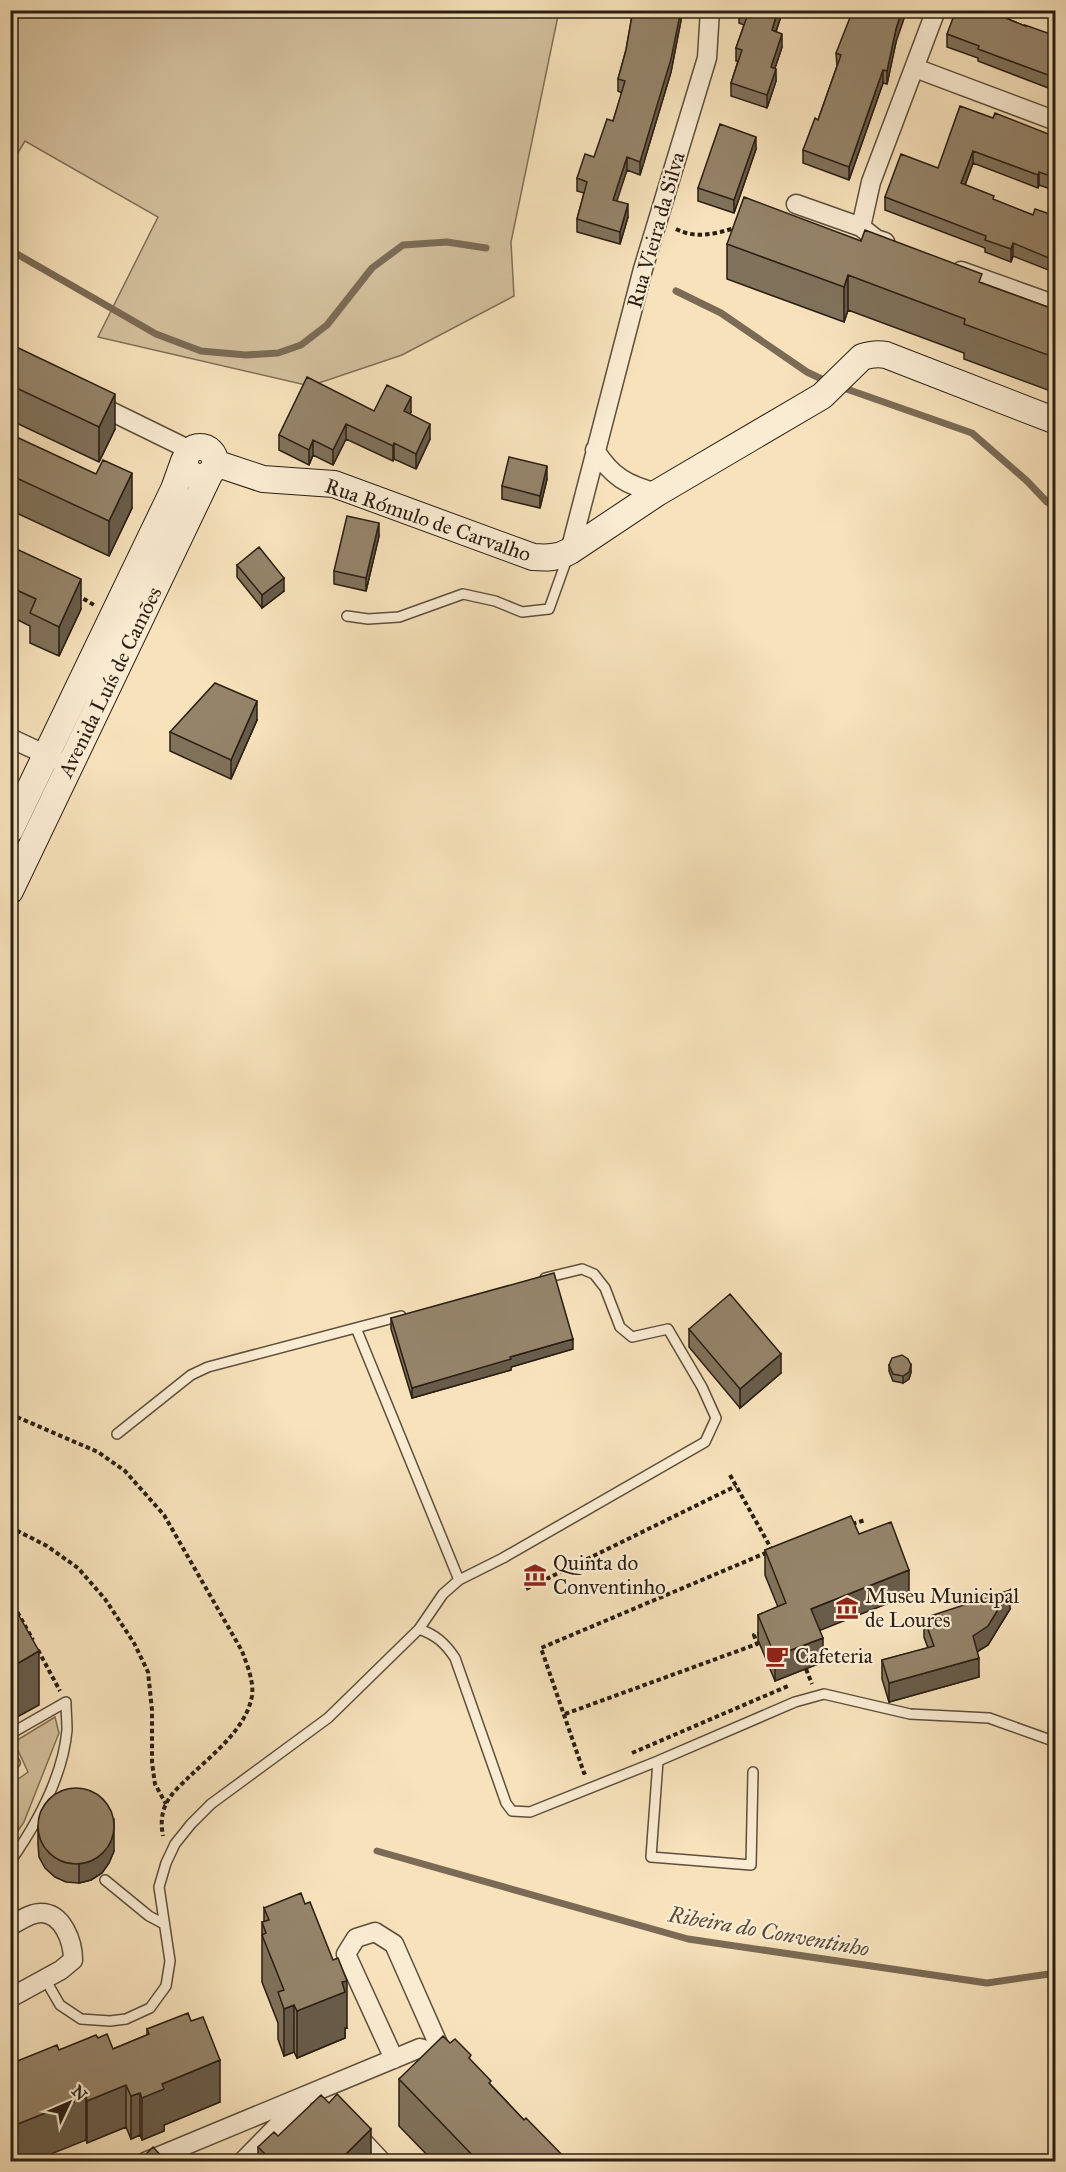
<svg xmlns="http://www.w3.org/2000/svg" width="1066" height="2172" font-family="'IM FELL Great Primer',serif">
	<style>
		.green { fill: #d4c19e; stroke: #7f7058; stroke-width: 1.5 }
		.lines { fill: none; stroke-linecap: round; stroke-linejoin: round }
		.stream { stroke: #7b6b56; stroke-width: 7 }
		.lane-casing { stroke: #5d4f3d; stroke-width: 12 }
		.street-casing { stroke: #5d4f3d; stroke-width: 21 }
		.secondary-casing { stroke: #2a1e13; stroke-width: 28 }
		.path { stroke: #2a1e13; stroke-width: 4; stroke-dasharray: 4.5 3; stroke-linecap: butt }
		.lane { stroke: #faecd3; stroke-width: 9 }
		.street { stroke: #faecd3; stroke-width: 18 }
		.secondary { stroke: #faecd3; stroke-width: 26 }
		.wall { fill: #80725b; stroke: #2a1e13; stroke-width: 1.5 }
		.shaded-wall { fill: #685c4a; stroke: #2a1e13; stroke-width: 1.5 }
		.building { fill: #95846a; stroke: #2a1e13; stroke-width: 1.5 }
		.labels { text-anchor: middle; stroke-width: 4.5; stroke-linejoin: round; paint-order: stroke }
		.street-label { font-size: 21px; fill: #2a1e13; stroke: #faecd3 }
		.poi-label { font-size: 21px; fill: #2a1e13; stroke: #faecd3; text-anchor: start }
		.water-label { font-size: 22px; font-style: italic; fill: #594b3a; stroke: #faecd3 }
	</style>
	<rect width="100%" height="100%" fill="#f7e2bb"/>
	<filter id="stains"><feTurbulence type="fractalNoise" baseFrequency=".00333" numOctaves="4"/><feColorMatrix values="0 0 0 0 .2 0 0 0 0 .09 0 0 0 0 .02 0 0 0 .5 -.17"/></filter>
	<radialGradient id="worn" r=".72"><stop offset=".6" stop-color="#630" stop-opacity="0"/><stop offset="1" stop-color="#630" stop-opacity=".3"/></radialGradient>
	<path class="green" d="M11,11h548l-48,231 3,54 -112,59 -92,31 -212,-49 60,-120 -133,-76 -14,23z
		M55,1717l4,16 -35,89 -13,19v-57l17,-12 -14,-30z"/>
	<g class="lines">
		<path class="stream" d="M10,250l146,84 45,17 45,4 32,-2 23,-8 26,-20 45,-57 31,-23 44,-3 39,6
			M676,291l45,22 86,59 21,10
			M838,386l134,47 55,48 20,21 9,4
			M377,1851l311,88 299,44 69,-10"/>
		<g class="lane-casing">
			<path id="lane" d="M347,616l21,3 31,-2 64,-23 32,7 27,11 27,-3 19,-53
				M356,1328l103,252
				M117,1434l74,-59 17,-8 193,-51
				M419,1629l24,-35 16,-14 44,-22 202,-116 11,-24 -14,-31 -34,-58 -36,8 -12,-10 -15,-39 -11,-14 -12,-5 -37,9
				M10,1734l56,-32c0,9 1,19 1,28 -4,46 -31,95 -57,132
				M10,1755l5,8 -5,2
				M753,1772l-2,93 -100,-8 7,-96 137,-59 29,-8 86,20 79,4 67,24
				M105,1880l44,36 15,8
				M45,1979l15,26 21,14 29,2 16,-2 24,-11 16,-22 4,-25 -11,-74 7,-24 9,-19 16,-20 20,-20 117,-86 91,-89c17,6 26,14 36,29l51,145 6,8 18,1 128,-51"/>
		</g>
		<g class="street-casing">
			<path id="street" d="M915,68l141,53
				M796,204l65,23 15,12 9,3
				M861,227l10,-45 65,-172
				M961,271l95,34
				M94,403l96,47
				M595,450c17,27 32,35 62,43
				M570,551l73,-282 64,-211 3,-48
				M10,738l45,21
				M10,1926c10,-5 20,-13 31,-13 22,0 32,29 32,47l-12,10 -51,28
				M394,2059l-48,-105 10,-16 19,-6 19,12 49,111
				M354,2132l28,30
				M145,2162l275,-114 23,7 5,5
				M242,2162l60,-61"/>
		</g>
		<g class="secondary-casing">
			<path id="secondary" d="M185 462a15 15 0 1 1 30 0a15 15 0 1 1-30 0Z
				M215,463l48,16 71,5 199,73c14,1 25,1 37,-6l87,-58 165,-97 40,-39c9,-3 15,-4 24,-2l170,66
				M10,830l164,-341 10,-28
				M10,891l200,-418"/>
		</g>
		<path class="path" d="M676,229c19,10 39,5 59,-1
			M77,595l17,10
			M10,1414l88,38 27,19 39,44 78,136c5,14 12,30 10,45 -6,33 -39,58 -62,80 -8,8 -19,17 -24,28 -5,10 -5,21 -3,32
			M730,1475l42,75
			M852,1524l13,-4
			M10,1527l37,19 31,22 27,31 29,44 14,29 4,38v53l3,21 11,20
			M526,1589l210,-103
			M10,1599l23,41
			M38,1650l22,41
			M806,1669l6,15
			M565,1714l192,-70 -3,-9 7,-2
			M632,1753l156,-67
			M586,1772l-2,1 -43,-125 227,-96"/>
		<use href="#lane" class="lane"/>
		<use href="#street" class="street"/>
		<use href="#secondary" class="secondary"/>
	</g>
	<path class="wall" d="M633,10h50l-12,62 -31,103 -13,-5 -11,31 12,16 -8,27 -43,-12v-13l7,-26 -7,-2v-13l17,-21 19,-36 9,-28 -4,-2v-12l8,-29z
		M739,10h44l-7,22 6,15 -7,21 1,13 -9,27 -36,-12v-13l7,-22h-2v-13l8,-23 -5,-2z
		M987,10l38,16 31,10v55l-78,-30v-3l-31,-11v-13z
		M896,42l-9,42 -4,-1 -34,97 -46,-17v-13l15,-30 19,-54 -1,-13z
		M993,118l63,19v54l-17,-6 -1,3 -65,-25 -8,22 29,15 39,15 23,1v57l-43,-17 -2,6 -26,-10v-4l-100,-38v-13l53,-29z
		M756,149l-22,64 -36,-12v-13z
		M861,241l121,42 74,27v83l-92,-34v-6l-116,-43 -4,12 -117,-43v-35z
		M10,344l105,85 -16,33 -89,-42z
		M374,411l37,1 -1,2 20,25 -14,30 -22,-10 -1,2 -47,-22 -13,26 -20,-10 -4,10 -30,-15v-15z
		M10,434l122,74 -23,48 -99,-46z
		M547,479l-7,29 -38,-9v-13z
		M379,536l-13,55 -32,-7v-13z
		M10,546l71,63 -22,47 -29,-13v-17l-20,-10z
		M237,565l47,26 -22,17 -25,-31z
		M257,720l-26,59 -61,-28v-19z
		M391,1318l182,31 -62,18v3l-99,28 -21,-69z
		M689,1329l92,44 -41,35 -51,-61z
		M889,1365l22,7 -2,7 -6,4 -10,-2 -4,-10z
		M859,1534l50,61 -90,35 4,32 -48,19 -17,-41v-25l20,-8 -13,-32v-25z
		M1010,1609l-22,36 -11,7 2,25 -90,25 -7,-23v-19l46,-12 -4,-11v-19z
		M38,1826l76,25 -5,12 -7,10 -11,7 -12,3 -13,-1 -11,-5 -10,-9 -6,-11 -1,-13z
		M264,1908l83,120h-2v10l-48,20 -3,-6 -10,4 -6,-17v-16l-16,-41v-60h2z
		M147,2029l73,73 -56,23v6l-22,9 -2,-5 -9,4 -5,-12 -39,16 -28,-93 39,-12 15,11 34,-14z
		M450,2043l21,18 20,24 33,35 45,42h-135l-35,-36v-47z
		M278,2136l93,26h-113v-15z"/>
	<path class="shaded-wall" d="M681,10h2l-12,62 -31,103v-13z
		M778,10h5l-11,33v-13z
		M902,10h5l-11,32 -9,42v-13l9,-42z
		M782,34v13l-11,33v-13z
		M776,69v12l-9,27v-13z
		M883,70v13l-34,97v-13z
		M756,137v12l-22,64v-13z
		M973,151v12l-12,33v-13z
		M627,157v13l-14,43v-13z
		M1039,172v13l-1,3v-13z
		M628,204v13l-8,27v-12z
		M1013,243v13l-2,6v-13z
		M848,275v35l-4,12v-35z
		M115,394v35l-16,33v-35z
		M411,397v15l-7,14v-15z
		M346,424v15l-13,26v-15z
		M430,424v15l-14,30v-15z
		M313,440v15l-4,10v-15z
		M394,443v16l-1,2v-15z
		M547,466v13l-7,29v-12z
		M132,473v35l-23,48v-35z
		M379,523v13l-13,55v-13z
		M284,578v13l-22,17v-13z
		M81,579v30l-22,47v-29z
		M257,701v19l-26,59v-19z
		M573,1339v10l-62,18v3l-99,28v-10l98,-31z
		M781,1354v19l-41,35v-19z
		M911,1365v7l-2,7 -6,4v-7z
		M909,1570v25l-98,39v-25z
		M1010,1590v19l-22,36 -15,9v-18z
		M823,1638v24l-48,19v-25z
		M39,1651v54l-29,16v-53z
		M979,1658v19l-90,25v-19z
		M114,1820v31l-5,12 -7,10 -11,7 -12,3v-19z
		M347,1981v47h-2v10l-48,20v-47l45,-29z
		M294,2005v47l-10,4v-47z
		M220,2060v42l-56,23v6l-22,9v-42l20,-14z
		M126,2085v42l-39,16v-42z
		M140,2093v42l-9,4v-43z
		M86,2097v43l-55,22h-21v-35z
		M371,2129v33h-33z"/>
	<path class="building" d="M633,10h48l-10,49 -31,103 -13,-5 -14,43 15,4 -8,28 -43,-13 10,-37 -10,-4 8,-24 9,3 13,-38 6,2 12,-40 -7,-2 8,-29z
		M739,10h39l-6,20 10,4 -11,33 5,2 -9,26 -36,-12 11,-33 -6,-2 12,-34z
		M853,10h49l-6,19 -9,42 -4,-1 -34,97 -46,-17 12,-32 3,2 23,-65 -5,-2z
		M956,10h30l39,16v-1l31,11v42l-78,-29 1,-3 -32,-12z
		M960,106l33,12 2,-5 61,24v41l-17,-6 -1,3 -65,-24 -12,32 33,13 -1,3 40,16 2,-6 21,7v45l-43,-18 -2,6 -26,-9 1,-4 -101,-39 16,-43 37,14z
		M720,124l36,13 -22,63 -36,-12z
		M744,197l117,44 4,-11 117,44 -3,8 77,28v48l-92,-34 1,-5 -117,-44 -4,12 -117,-43z
		M10,344l105,50 -16,33 -89,-42z
		M307,377l67,34 13,-26 24,12 -7,14 26,13 -14,30 -22,-11 -1,3 -47,-22 -13,26 -20,-10 -4,10 -30,-15z
		M10,434l86,40 7,-14 29,13 -23,48 -99,-46z
		M509,457l38,9 -7,30 -38,-10z
		M347,516l32,7 -13,55 -32,-7z
		M10,546l71,33 -22,48 -29,-14 6,-14 -26,-12z
		M259,547l25,31 -22,17 -25,-30z
		M215,683l42,18 -26,59 -61,-28z
		M554,1273l19,66 -63,18 1,2 -99,29 -21,-70z
		M730,1294l51,60 -41,35 -51,-60z
		M902,1355l6,4 3,6 -2,7 -6,4 -10,-2 -4,-9 3,-7z
		M851,1516l8,18 32,-12 18,48 -98,39 12,29 -48,18 -17,-41 28,-12 -21,-53z
		M1010,1590l-22,36 -15,10 6,22 -90,25 -7,-23 52,-14 -10,-28z
		M18,1614l21,37 -29,17v-49z
		M38 1826a38 38 0 1 1 76 0a38 38 0 1 1-76 0Z
		M301,1893l4,11 5,-2 23,58 5,-2 9,23 -5,1 3,10 -48,19 -3,-6 -10,4 -6,-17 6,-2 -22,-55 4,-2 -4,-11 7,-2 -5,-12z
		M188,2013l3,8 12,-4 17,43 -58,24 2,5 -22,9 -2,-5 -9,3 -5,-11 -39,16 -1,-4 -76,30v-63l47,-19 2,5 37,-15 2,3 9,-4 6,15 36,-15 -2,-5z
		M443,2036l7,7 5,-4 16,16 -2,3 22,23 -2,2 35,37 2,-2 43,44h-90l-80,-83z
		M337,2094l34,35 -33,33h-71l-5,-5 3,-3 -7,-7 16,-15 4,4 43,-41 8,8z
		M153,2147l14,15h-29z"/>
	<defs>
		<g id="museum-bare" transform="scale(1.8)"><path d="M0-6L6-3V-2H-6V-3ZM-5-1h2V3h-2ZM-1-1h2V3h-2ZM3-1h2V3H3ZM-6 4H6V6H-6Z" fill="#8f2418" stroke="#faecd3" stroke-width="2.5" paint-order="stroke"/></g>
		<g id="cafe-bare" transform="scale(1.8)"><path d="M-5.5-4.5H6V0H3Q3 3.5 0 3.5H-2.5Q-5.5 3.5-5.5 0ZM3-3.2v2h1.7v-2ZM-6 4.5H4V6H-6Z" fill="#8f2418" stroke="#faecd3" stroke-width="2.5" paint-order="stroke"/></g>
	</defs>
	<g fill-rule="evenodd">
		<use href="#museum-bare" x="535" y="1575"/>
		<use href="#museum-bare" x="847" y="1608"/>
		<use href="#cafe-bare" x="777" y="1656"/>
	</g>
	<g class="labels">
		<g class="street-label">
			<text transform="translate(656 230) rotate(-74)" y="7">Rua Vieira da Silva</text>
			<text transform="translate(428 520) rotate(19)" y="7">Rua Rómulo de Carvalho</text>
			<text transform="translate(110 682) rotate(-64)" y="7">Avenida Luís de Camões</text>
		</g>
		<g class="poi-label">
			<text x="553" y="1570">Quinta do<tspan x="553" dy="24">Conventinho</tspan></text>
			<text x="865" y="1603">Museu Municipal<tspan x="865" dy="24">de Loures</tspan></text>
			<text x="795" y="1663">Cafeteria</text>
		</g>
		<g class="water-label">
			<text transform="translate(769 1931) rotate(10)" y="8">Ribeira do Conventinho</text>
		</g>
	</g>
	<rect width="1066" height="2172" fill="none" stroke="#f7e2bb" stroke-width="36"/>
	<rect x="12" y="12" width="1042" height="2148" fill="none" stroke="#2a1e13" stroke-width="3"/>
	<rect x="18" y="18" width="1030" height="2136" fill="none" stroke="#2a1e13" stroke-width="1.5"/>
	<g transform="translate(69 2103) rotate(46)" stroke="#faecd3" stroke-width="4.5" paint-order="stroke">
	<path d="M0-4.5L10 22L0 15L-10 22Z" fill="#2a1e13"/>
	<text y="-9" font-size="16" font-weight="bold" text-anchor="middle" fill="#2a1e13">N</text>
	</g>
	<rect width="100%" height="100%" filter="url(#stains)"/>
	<rect width="100%" height="100%" fill="url(#worn)"/>
</svg>
